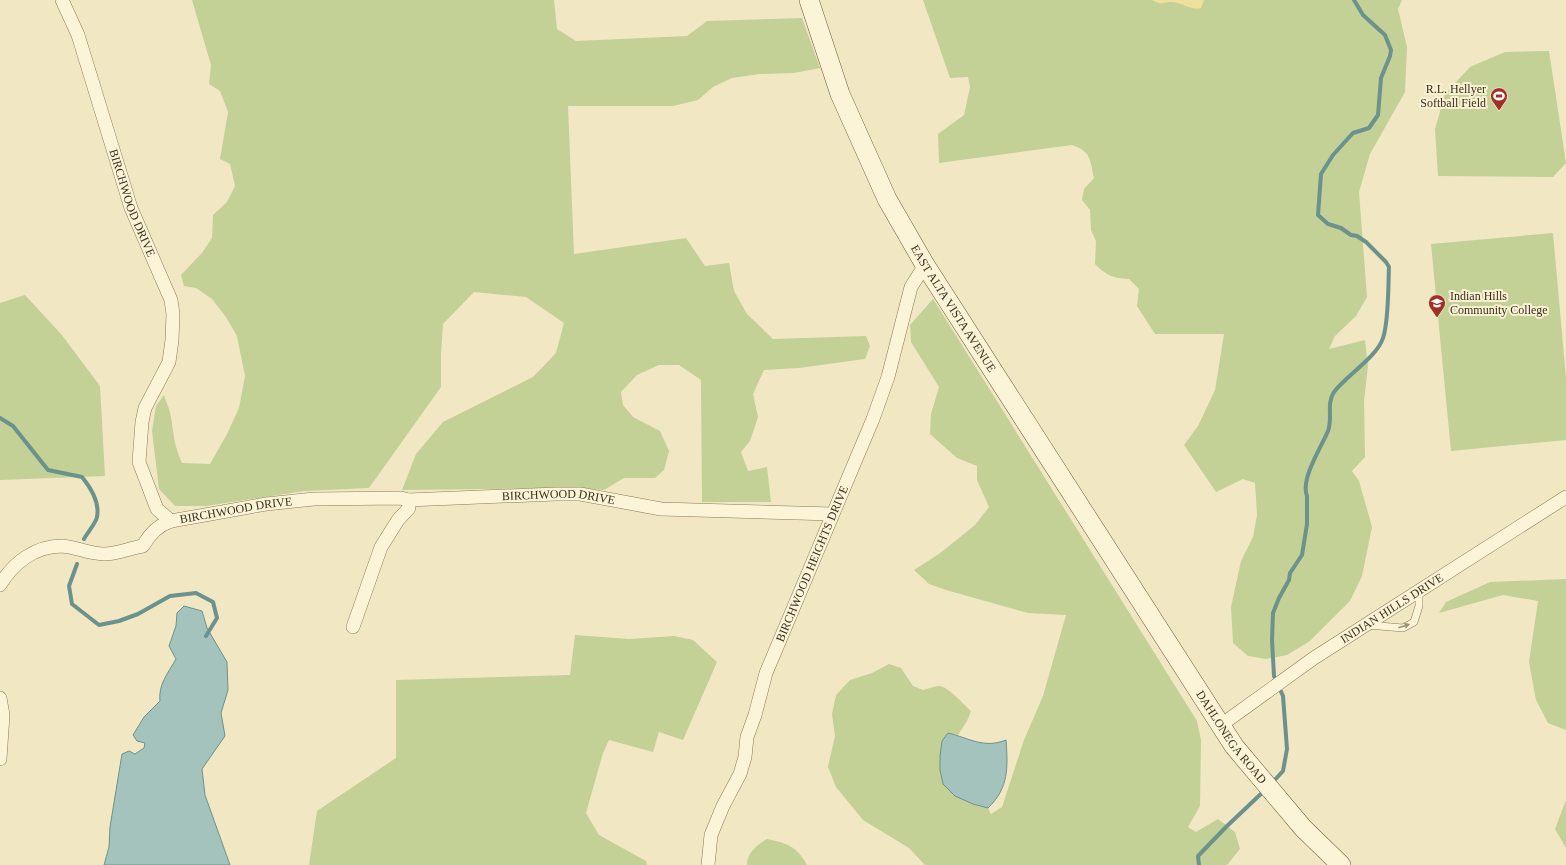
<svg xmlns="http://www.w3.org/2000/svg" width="1566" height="865" font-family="'Times New Roman',serif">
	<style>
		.green { fill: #c3d096 }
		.sand { fill: #eee19e }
		.water { fill: #a5c3bd; stroke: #6b928c }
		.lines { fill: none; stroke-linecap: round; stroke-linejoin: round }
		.stream { stroke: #6b928c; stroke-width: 4 }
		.service-casing { stroke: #8c7958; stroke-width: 8 }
		.minor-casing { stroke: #8c7958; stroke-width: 14 }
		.secondary-casing { stroke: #6e5a3b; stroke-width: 20 }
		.service { stroke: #fbf4d6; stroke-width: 7 }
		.minor { stroke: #fbf4d6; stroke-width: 13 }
		.secondary { stroke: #fbf4d6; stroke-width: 19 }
		.oneway { fill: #9b927a }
		.labels { text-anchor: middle; stroke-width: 4; stroke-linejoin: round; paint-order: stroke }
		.poi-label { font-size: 12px; fill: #3b2f1d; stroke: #f8f1d3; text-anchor: end }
		.street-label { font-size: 12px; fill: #3b2f1d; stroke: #f8f1d3 }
	</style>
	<rect width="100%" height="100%" fill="#f1e8c3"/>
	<path class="green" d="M192,0h362l3,29 19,12 111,-5 20,-15 95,-3 18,50 -26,5 -34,1 -28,4 -19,9 -15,13 -25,6h-105l6,148 112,-16 19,28 24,-3 5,28 13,23 26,25 93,-3 4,10 -5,13 -66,9 -35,2 -11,24 5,23 -8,24 -9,11 7,19 19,-4 4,35h-69l-1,-122 -22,-15h-20l-22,10 -16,17 2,13 10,12 27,14 9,20 -5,19 -9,8h-31l-20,12 -22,-2 -180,2 14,-36 27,-32 90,-45 23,-24 8,-30 -38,-26 -52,-5 -31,32 -2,30v33l-72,101 -65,3 -98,15h-31l-16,-17 -7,-58 4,-25 8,-11c2,7 6,14 7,22 3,19 3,28 11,46l28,1 17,-30 12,-26 6,-32 -8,-40 -11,-19 -14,-18 -16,-11 -12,-2 -3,-11 21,-22 10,-15 1,-23 14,-13 8,-16 -5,-22 -10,-5 8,-47 -8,-21 -11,-7 2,-19z
		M923,0h479l-4,9 9,38 -2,45 -35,62 -11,38 8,105 -11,19 -21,20 -6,13 36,-9 3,26 -4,35 1,56 -13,14 7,10 13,46 -10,49 -12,25 -40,40 -23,14 -21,4 -18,-3 -15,-13 -2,-36 10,-46 12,-24 4,-22 -2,-32 -12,-4 -27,13 -32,-47 14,-19 17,-36 9,-56h-69l-18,-28 2,-17 -10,-10c-16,-1 -22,-3 -34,-15l1,-23 -5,-11 -1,-20 -8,-10 2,-11 10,-11c-4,-18 -3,-27 -22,-33l-133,18 -1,-29 26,-19 6,-28 -2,-10 -18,1z
		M1549,51l17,112 -13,14 -115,-1 -3,-47 10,-35 25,-27 35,-15z
		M1553,233l13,145v62l-115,11 -20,-207z
		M25,295l36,39 39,52 5,90 -105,4v-177z
		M933,299l264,422 4,19 -1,66 -12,21 8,5 22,-13 17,13 5,17 -13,16h-302l-16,-17 -46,-28 -27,-33 -8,-20 7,-31 -3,-22 4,-19 14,-15 22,-7 17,-9 12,4 12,18 10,4c5,-1 11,-4 16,-4 9,0 24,18 32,25l-4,10 -9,14 -10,-2 25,71 15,4 3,6 11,-7 22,-67 19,-44 23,-81 -38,-2 -82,-23 -17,-6 -15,-14 25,-16 36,-29 14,-18 -12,-27v-14l-20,-8 -27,-24 1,-20 8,-27 -28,-45 -1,-17z
		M1566,579v151l-18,-7 -12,-23 -7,-38 9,-61 -35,-6 -64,18 7,-11 44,-20z
		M575,635l54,4 45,-3 19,4 24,22 -34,78 -24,-8 -6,20 -44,-12 -6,13 -17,60 13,22 47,26 1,4h-338l8,-54 79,-53v-78l174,-5z
		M1566,800v48l-11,-19z
		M767,839c19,4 30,7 40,26h-60c0,-12 10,-20 20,-26z"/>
	<path class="sand" d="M1152,0h52l-3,8c-11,3 -19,-6 -30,-6 -8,0 -9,4 -19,-2z"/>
	<path class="water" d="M184,606l18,5 5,17 20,34 1,28 -7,23 4,23 -23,33 3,26 25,70h-126l5,-18 1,-20 12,-73 7,-3 6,3 9,-6 1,-5 -8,-2 -4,-6 11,-18 16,-16c-2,-16 8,-28 16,-42l-7,-13 7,-20 1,-13z
		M948,733c21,5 36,16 58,7 2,27 3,48 -18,68l-15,-4 -18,-8 -12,-12 -3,-14v-14l2,-15z"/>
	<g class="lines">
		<path class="stream" d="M0,418l13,8 35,44 34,7c9,11 18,25 15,40 -1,6 -10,16 -13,22
			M77,564l-8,22 3,18 27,21 20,-4 19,-7 32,-18 26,-3 17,9 4,16 -11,18
			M1271,784l12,-13 4,-22 -4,-53 -9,-20 -2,-36 1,-27 6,-15 10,-18 1,-7 12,-18 5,-31v-28c-7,-17 15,-50 21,-65 5,-13 -2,-27 6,-39 13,-17 43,-35 49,-54 6,-18 5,-51 6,-71l-3,-5 -20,-20 -9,-6 -6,-1 -10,-7 -13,-4 -10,-9 3,-41 12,-19 20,-22 16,-5 9,-13 3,-37 9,-22 1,-6 -6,-15 -22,-20 -9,-15
			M1199,865l-1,-9 28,-29 39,-37"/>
		<g class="service-casing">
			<path id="service" d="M1368,625l35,3 11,-6 5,-16v-15"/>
		</g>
		<g class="minor-casing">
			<g id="minor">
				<path id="s1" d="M62,0l16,35 53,173 40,92 2,14 -1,26 -3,22 -24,46 -3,14 -3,40 18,47 14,12 95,-17 48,-5 87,-1 7,2 148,-6h24l81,15 171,5"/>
				<path d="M0,585c13,-22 35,-39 62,-39 14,1 27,8 42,8 13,0 26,-6 39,-8 6,-11 16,-21 28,-25"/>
				<path d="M353,627l28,-80 17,-27 11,-12 -1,-8"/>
				<path d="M0,698l3,17 -3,44"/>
				<path id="s2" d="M1221,725l93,-67 252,-161"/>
				<path id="s3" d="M708,865l3,-30 12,-29 17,-32 5,-17 2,-20 8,-22 11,-42 107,-254 15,-42 23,-90 14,-22"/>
			</g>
		</g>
		<g class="secondary-casing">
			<g id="secondary">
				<path id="s4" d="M809,0l31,94 47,105 38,66 309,481 69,82 38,37"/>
			</g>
		</g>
		<use href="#service" class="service"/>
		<use href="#minor" class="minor"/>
		<use href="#secondary" class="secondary"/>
	</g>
	<defs><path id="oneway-solid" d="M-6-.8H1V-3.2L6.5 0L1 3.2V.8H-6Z"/></defs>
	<use class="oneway" href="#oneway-solid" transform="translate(1404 626) rotate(-17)"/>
	<defs>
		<g id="stadium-pin" transform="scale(0.9)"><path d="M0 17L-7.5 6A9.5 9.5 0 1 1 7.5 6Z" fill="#9f3024" stroke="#f8f1d3"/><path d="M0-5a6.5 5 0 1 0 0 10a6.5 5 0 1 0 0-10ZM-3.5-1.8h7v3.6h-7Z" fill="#fff"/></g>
		<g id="university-pin" transform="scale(0.9)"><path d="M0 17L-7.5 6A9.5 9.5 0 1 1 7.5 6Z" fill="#9f3024" stroke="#f8f1d3"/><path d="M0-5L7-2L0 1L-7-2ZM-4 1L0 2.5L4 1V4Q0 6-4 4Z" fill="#fff"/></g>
	</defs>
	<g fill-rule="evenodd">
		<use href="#stadium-pin" x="1499" y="96"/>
		<use href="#university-pin" x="1437" y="303"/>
	</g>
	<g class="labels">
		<g class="poi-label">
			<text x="1486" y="93">R.L. Hellyer<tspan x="1486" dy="14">Softball Field</tspan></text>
			<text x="1450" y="300" text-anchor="start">Indian Hills<tspan x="1450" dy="14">Community College</tspan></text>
		</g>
		<g class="street-label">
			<text dy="4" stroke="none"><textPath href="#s1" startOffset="215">BIRCHWOOD DRIVE</textPath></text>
			<text dy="4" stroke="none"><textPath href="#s4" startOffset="342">EAST ALTA VISTA AVENUE</textPath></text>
			<text dy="4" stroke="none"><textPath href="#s1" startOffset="947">BIRCHWOOD DRIVE</textPath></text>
			<text dy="4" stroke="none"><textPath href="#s1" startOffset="623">BIRCHWOOD DRIVE</textPath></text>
			<text dy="4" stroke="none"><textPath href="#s3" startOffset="321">BIRCHWOOD HEIGHTS DRIVE</textPath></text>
			<text dy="4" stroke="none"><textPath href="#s2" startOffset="207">INDIAN HILLS DRIVE</textPath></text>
			<text dy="4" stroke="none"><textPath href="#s4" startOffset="853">DAHLONEGA ROAD</textPath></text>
		</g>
	</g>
</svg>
